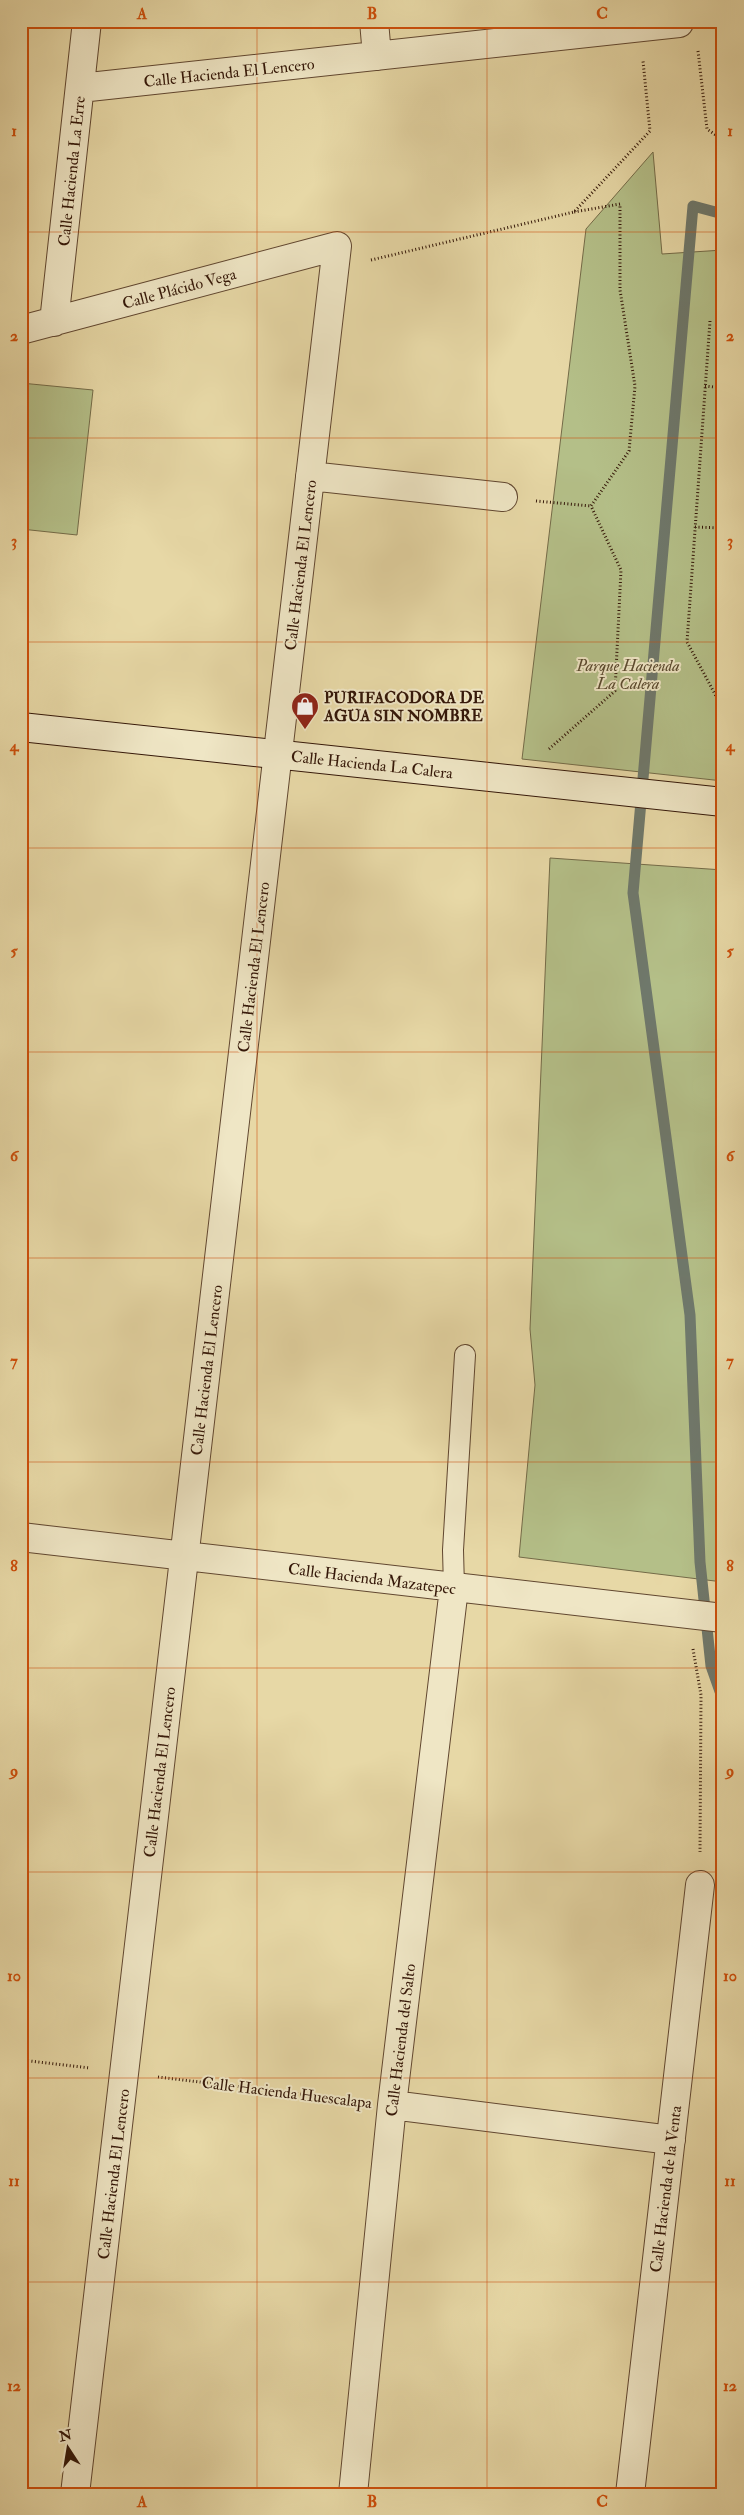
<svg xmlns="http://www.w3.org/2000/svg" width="744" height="2515" font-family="'IM FELL Double Pica',serif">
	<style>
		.green { fill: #b4bf88; stroke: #746b48 }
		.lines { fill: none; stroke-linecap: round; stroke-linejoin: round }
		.stream { stroke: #6f786b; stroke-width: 11 }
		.lane-casing { stroke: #614730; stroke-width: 22 }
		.street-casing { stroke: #614730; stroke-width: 30 }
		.secondary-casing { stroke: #341708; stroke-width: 30 }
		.path { stroke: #341708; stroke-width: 3; stroke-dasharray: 1 2.5; stroke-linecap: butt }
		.lane { stroke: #efe6c5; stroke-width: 20 }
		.street { stroke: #efe6c5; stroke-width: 28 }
		.secondary { stroke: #efe6c5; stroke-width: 28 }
		.grid { fill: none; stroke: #cd4f0b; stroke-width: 1; stroke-opacity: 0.55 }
		.labels { text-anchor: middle; stroke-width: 4; stroke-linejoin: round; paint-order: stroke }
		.street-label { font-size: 16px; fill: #341708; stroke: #efe6c5 }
		.park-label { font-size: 16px; font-style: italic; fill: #5a492e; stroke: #efe6c5 }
		.poi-label { font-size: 16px; font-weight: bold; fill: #341708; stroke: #efe6c5; text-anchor: start }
		.neatline { fill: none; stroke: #cd4f0b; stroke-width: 2 }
		.grid-label { font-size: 16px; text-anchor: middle; font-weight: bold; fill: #cd4f0b }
	</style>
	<rect width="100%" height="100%" fill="#e7d8a6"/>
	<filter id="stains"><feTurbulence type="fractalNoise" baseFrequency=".004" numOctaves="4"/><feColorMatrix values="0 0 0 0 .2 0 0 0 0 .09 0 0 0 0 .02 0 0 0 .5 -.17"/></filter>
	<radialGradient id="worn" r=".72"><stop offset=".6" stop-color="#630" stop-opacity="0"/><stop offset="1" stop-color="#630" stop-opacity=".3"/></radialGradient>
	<path class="green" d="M653,152l9,102 61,-4v531l-201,-22 64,-530z
		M21,383l72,7 -16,145 -56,-6z
		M550,858l173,12v712l-204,-25 16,-172 -5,-56z"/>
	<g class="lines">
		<path class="stream" d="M723,214l-30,-8 -60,687 57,422 10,247 11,104 12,34"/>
		<g class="lane-casing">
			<path id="lane" d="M454,1588l-1,-38 12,-195"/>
		</g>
		<g class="street-casing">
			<path id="street" d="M374,21l3,35
				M80,88l599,-65 -1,-2
				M54,322l33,-301
				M21,330l316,-84 -262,2248
				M310,476l193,21
				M21,1537l702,81
				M392,2105l279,35
				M353,2494l39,-389 62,-517
				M630,2494l70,-609"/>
		</g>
		<g class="secondary-casing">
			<path id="secondary" d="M21,727l702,75"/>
		</g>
		<path class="path" d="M698,51l9,78 16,11
			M371,260l203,-48 76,-81 -7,-70
			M710,321l-23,321 36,67
			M705,386l18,2
			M536,501l55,5
			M695,527l28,1
			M549,749l66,-58 6,-121 -30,-64 38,-55 6,-65 -15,-96v-86l-46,8
			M693,1649l8,46 -1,157
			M21,2060l69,8
			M158,2077l200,24"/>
		<use href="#lane" class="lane"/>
		<use href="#street" class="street"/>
		<use href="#secondary" class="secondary"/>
	</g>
	<path class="grid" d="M257,21v2473M487,21v2473M21,232h702M21,438h702M21,642h702M21,848h702M21,1052h702M21,1258h702M21,1462h702M21,1668h702M21,1872h702M21,2078h702M21,2282h702"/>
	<defs>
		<g id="shop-pin" transform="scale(1.4375)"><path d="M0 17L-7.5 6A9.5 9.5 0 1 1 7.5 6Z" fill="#8f2418" stroke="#efe6c5"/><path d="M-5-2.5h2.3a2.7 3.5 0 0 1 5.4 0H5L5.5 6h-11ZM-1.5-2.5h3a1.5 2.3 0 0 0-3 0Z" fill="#fff"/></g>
	</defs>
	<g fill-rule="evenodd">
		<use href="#shop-pin" x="305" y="706"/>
	</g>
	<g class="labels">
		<g class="street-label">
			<text transform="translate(229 72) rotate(-6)" y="6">Calle Hacienda El Lencero</text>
			<text transform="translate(71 171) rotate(-84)" y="6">Calle Hacienda La Erre</text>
			<text transform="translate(179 288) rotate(-15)" y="6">Calle Plácido Vega</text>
			<text transform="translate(300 565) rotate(-83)" y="6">Calle Hacienda El Lencero</text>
			<text transform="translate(372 764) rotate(6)" y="6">Calle Hacienda La Calera</text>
			<text transform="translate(253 967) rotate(-83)" y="6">Calle Hacienda El Lencero</text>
			<text transform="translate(206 1370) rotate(-83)" y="6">Calle Hacienda El Lencero</text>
			<text transform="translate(372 1578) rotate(7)" y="6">Calle Hacienda Mazatepec</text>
			<text transform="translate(159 1772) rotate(-83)" y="6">Calle Hacienda El Lencero</text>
			<text transform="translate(400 2040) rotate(-83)" y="6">Calle Hacienda del Salto</text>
			<text transform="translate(287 2092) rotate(7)" y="6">Calle Hacienda Huescalapa</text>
			<text transform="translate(113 2174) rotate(-83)" y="6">Calle Hacienda El Lencero</text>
			<text transform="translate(665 2189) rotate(-83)" y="6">Calle Hacienda de la Venta</text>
		</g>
		<g class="park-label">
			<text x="628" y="671">Parque Hacienda<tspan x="628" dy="18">La Calera</tspan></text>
		</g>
		<g class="poi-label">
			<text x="324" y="703">PURIFACODORA DE<tspan x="324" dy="18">AGUA SIN NOMBRE</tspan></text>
		</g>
	</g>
	<rect width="744" height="2515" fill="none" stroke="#e7d8a6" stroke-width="55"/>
	<g transform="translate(68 2448) rotate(348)" stroke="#efe6c5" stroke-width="4" paint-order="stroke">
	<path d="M0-4L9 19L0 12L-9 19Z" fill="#341708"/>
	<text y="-8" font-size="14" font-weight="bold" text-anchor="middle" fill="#341708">N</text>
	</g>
	<rect x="28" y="28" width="688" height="2460" class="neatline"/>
	<g class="grid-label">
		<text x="142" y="19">A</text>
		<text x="372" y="19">B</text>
		<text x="602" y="19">C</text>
		<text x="14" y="136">1</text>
		<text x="730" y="136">1</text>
		<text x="14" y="341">2</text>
		<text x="730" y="341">2</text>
		<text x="14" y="546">3</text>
		<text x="730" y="546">3</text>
		<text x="14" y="751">4</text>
		<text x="730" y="751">4</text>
		<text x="14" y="956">5</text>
		<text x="730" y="956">5</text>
		<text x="14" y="1161">6</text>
		<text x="730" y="1161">6</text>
		<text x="14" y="1366">7</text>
		<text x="730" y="1366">7</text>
		<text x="14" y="1571">8</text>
		<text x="730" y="1571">8</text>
		<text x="14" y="1776">9</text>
		<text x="730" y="1776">9</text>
		<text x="14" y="1981">10</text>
		<text x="730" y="1981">10</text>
		<text x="14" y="2186">11</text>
		<text x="730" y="2186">11</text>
		<text x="14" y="2391">12</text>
		<text x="730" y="2391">12</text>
		<text x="142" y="2507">A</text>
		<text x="372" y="2507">B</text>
		<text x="602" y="2507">C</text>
	</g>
	<rect width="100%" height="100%" filter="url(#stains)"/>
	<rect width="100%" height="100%" fill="url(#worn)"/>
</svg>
